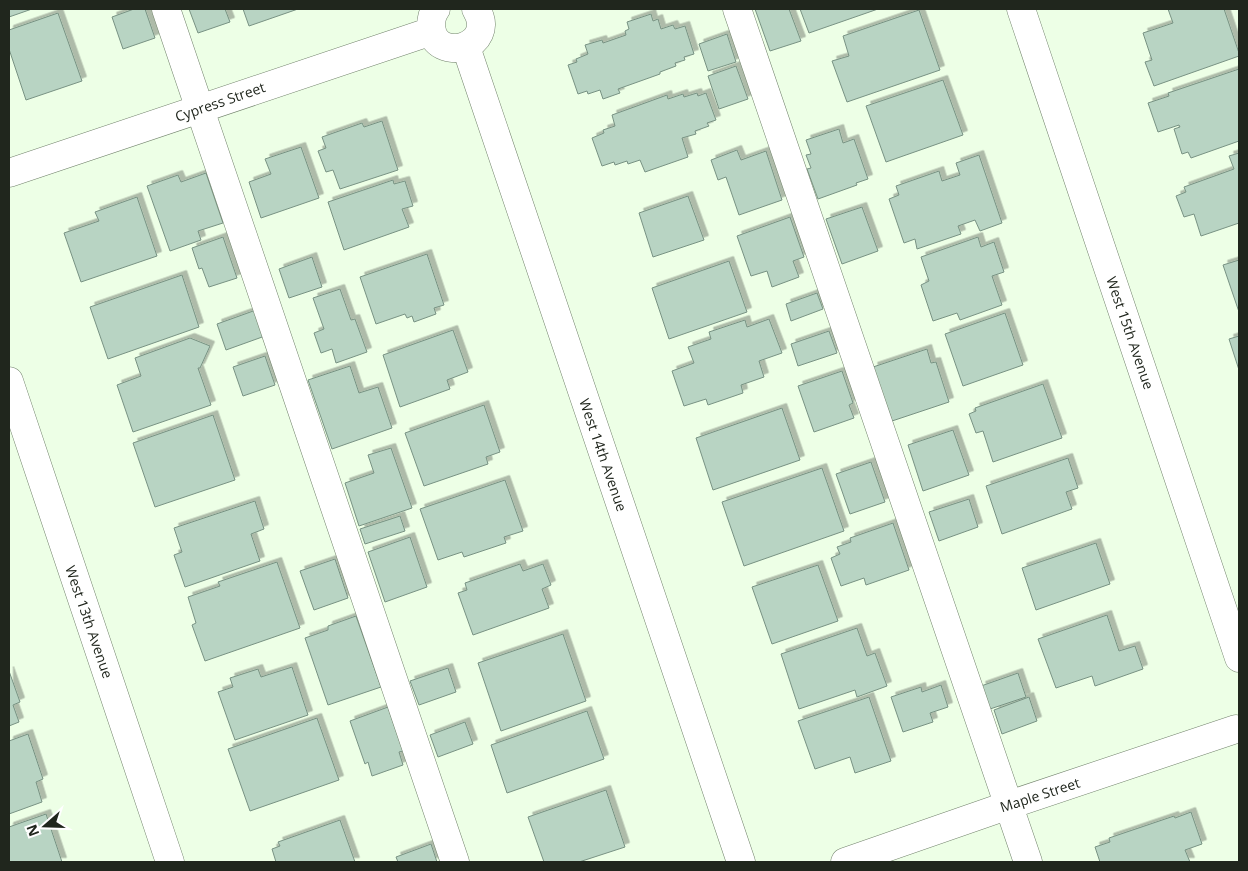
<svg xmlns="http://www.w3.org/2000/svg" width="1248" height="871" font-family="'Open Sans',sans-serif">
	<style>
		.building { fill: #b8d4c3; stroke: #789283; filter: url(#shadow) }
		.lines { fill: none; stroke-linecap: round; stroke-linejoin: round }
		.minor-casing { stroke: #73836d; stroke-width: 29 }
		.minor { stroke: #fff; stroke-width: 28 }
		.labels { text-anchor: middle; stroke-width: 5; stroke-linejoin: round; paint-order: stroke }
		.street-label { font-size: 14px; fill: #20261d; stroke: #fff }
	</style>
	<defs>
		<filter id="shadow"><feDropShadow dx="4.5" dy="-4.5" stdDeviation="0" flood-color="#0004"/></filter>
	</defs>
	<rect width="100%" height="100%" fill="#edffe6"/>
	<path class="building" d="M9,9h23l-23,8z
		M134,9h11l10,29 -32,11 -11,-32z
		M189,9h36l5,13 -32,11z
		M243,9h55l-49,17z
		M755,9h34l12,32 -31,10z
		M800,9h78l-69,24z
		M1168,9h56l15,44v3l-85,30 -9,-24 7,-2 -9,-27 30,-10z
		M919,10l21,60 -93,32 -15,-41 17,-5 -6,-20z
		M58,13l24,68 -56,19 -17,-51v-19z
		M651,14l2,7 5,-2 3,10 12,-4 2,4 10,-3 9,28 -10,3 1,3 -10,3 1,3 -16,6v2l-42,15 2,4 -17,6 -3,-9 -12,4 -1,-3 -9,3 -10,-29 9,-3 -1,-3 12,-5 -3,-9 17,-5 1,3 23,-8 -1,-4 4,-2 -2,-7z
		M727,34l9,28 -28,9 -9,-27z
		M736,66l12,33 -29,10 -11,-33z
		M1239,69v72l-48,17 -3,-6 -6,2 -8,-25 6,-2 -1,-2 -21,7 -10,-29 21,-7 -1,-3z
		M943,80l20,55 -77,27 -20,-56z
		M697,93l1,3 8,-3 10,27 -9,3 2,3 -14,5 1,3 -14,4 6,19 -43,15 -5,-12 -12,4 -1,-3 -12,4 -1,-3 -12,4 -10,-28 12,-5 -1,-3 12,-4 -3,-11 55,-20 1,4 15,-5 1,3z
		M382,121l16,49 -58,19 -7,-19 -7,2 -8,-21 8,-3 -4,-11 40,-14 2,4z
		M839,129l4,14 11,-4 14,40 -12,4 1,2 -39,14 -11,-30 4,-1 -5,-13 5,-1 -5,-14z
		M301,147l18,51 -58,20 -12,-36 22,-8 -6,-15z
		M737,150l4,10 25,-9 16,49 -43,15 -13,-38 -8,3 -7,-20z
		M1239,153v70l-38,13 -7,-22 -10,3 -8,-21 10,-4 -2,-5 50,-18 -5,-13z
		M979,155l23,68 -22,8 -5,-11 -17,6 3,8 -44,15 -2,-10 -11,4 -15,-44 10,-4 -3,-9 43,-15 3,10 18,-6 -4,-12z
		M206,173l17,50 -25,8 3,9 -31,11 -23,-65 31,-11 3,7z
		M393,180l1,4 11,-3 8,25 -11,3 7,18 -65,23 -16,-48z
		M688,196l16,44 -51,17 -14,-44z
		M137,197l20,59 -76,26 -17,-49 35,-12 -4,-9z
		M862,207l16,44 -36,13 -16,-45z
		M790,217l14,40 -11,4 6,16 -27,10 -5,-16 -16,5 -14,-40z
		M223,237l14,41 -28,9 -7,-19 -3,1 -7,-21z
		M978,237l3,10 13,-5 10,30 -12,4 10,29 -42,15 -3,-7 -24,8 -12,-36 8,-4 -8,-24z
		M427,254l17,51 -10,3 2,6 -22,8 -2,-6 -5,2 -2,-4 -29,10 -16,-47z
		M312,257l10,30 -33,11 -10,-29z
		M1239,260v52l-16,-47z
		M729,261l18,51 -78,27 -17,-51z
		M182,275l17,52 -91,32 -18,-52z
		M340,289l11,31 4,-1 12,33 -31,11 -4,-14 -11,4 -7,-20 10,-4 -11,-31z
		M817,293l6,16 -32,12 -5,-17z
		M256,310l9,26 -39,14 -9,-26z
		M1005,313l18,52 -60,21 -18,-52z
		M769,319l13,34 -23,8 5,16 -23,8 2,8 -35,12 -2,-6 -22,7 -12,-35 22,-8 -6,-16 23,-8 -2,-7 36,-12 2,7z
		M453,330l15,42 -21,8 3,9 -50,18 -17,-52z
		M829,331l8,22 -39,13 -7,-22z
		M1239,336v34l-10,-31z
		M190,338l20,8 -10,22h-2l13,37 -78,27 -16,-47 24,-9 -6,-18z
		M927,349l4,14 5,-1 13,40 -57,19 -19,-54z
		M265,356l10,29 -32,11 -10,-29z
		M350,366l9,27 19,-6 14,41 -60,21 -24,-69z
		M842,371l11,32 -4,2 5,13 -40,14 -16,-46z
		M1043,384l19,54 -69,24 -10,-31 -7,2 -7,-19 7,-3 -1,-3z
		M484,405l16,47 -14,5 2,7 -64,22 -19,-53z
		M782,408l18,52 -87,30 -17,-52z
		M213,415l22,65 -80,27 -22,-64z
		M953,430l16,45 -46,16 -15,-46z
		M391,448l21,60 -53,18 -14,-43 29,-10 -6,-18z
		M1068,458l10,30 -12,4 6,17 -70,25 -16,-48z
		M871,462l14,40 -35,12 -14,-40z
		M822,468l22,63 -100,35 -22,-64z
		M505,480l18,51 -19,6 2,6 -42,14 -2,-5 -24,8 -18,-51z
		M969,499l9,28 -39,14 -10,-29z
		M255,501l9,28 -13,5 9,27 -75,26 -11,-32 8,-3 -8,-24z
		M400,516l5,15 -40,13 -5,-15z
		M893,523l16,47 -43,15 -2,-7 -23,8 -10,-28 9,-4 -3,-7 14,-5 -1,-4z
		M410,537l17,50 -42,15 -17,-50z
		M1096,543l14,41 -74,26 -14,-42z
		M335,559l13,39 -34,12 -14,-39z
		M277,562l23,66 -95,33 -13,-36 4,-2 -8,-26 32,-11 -2,-4z
		M520,564l3,7 20,-7 8,21 -9,4 7,19 -76,27 -15,-42 9,-3 -2,-7z
		M818,565l20,56 -66,23 -20,-57z
		M1107,615l12,36 16,-5 8,23 -48,17 -3,-10 -36,12 -18,-49z
		M356,616l25,71 -53,18 -23,-67 23,-8v-4z
		M857,628l10,28 8,-3 12,33 -30,11 -2,-7 -56,19 -18,-55z
		M563,634l23,67 -85,30 -23,-68z
		M292,667l16,48 -73,25 -17,-48 15,-5 -3,-9 28,-9 3,8z
		M448,668l8,24 -37,13 -9,-24z
		M9,671l11,31 -7,3 6,17 -10,4z
		M1018,673l8,24 -36,12 -9,-23z
		M941,685l7,22 -18,6 3,9 -30,10 -12,-35 30,-10 1,5z
		M869,697l22,64 -36,12 -5,-16 -35,12 -17,-48z
		M1029,697l8,24 -35,13 -8,-24z
		M388,707l15,44 -4,1 4,13 -31,11 -4,-14 -3,2 -15,-43z
		M587,711l17,48 -97,34 -16,-48z
		M317,718l22,62 -89,31 -22,-62z
		M465,722l8,22 -35,13 -8,-22z
		M28,734l15,45 -7,3 6,20 -33,12v-73z
		M606,790l19,57 -46,15h-35l-16,-45z
		M1191,812l11,32 -17,6 5,12h-90l-5,-15 15,-5 -1,-4 65,-22 1,2z
		M46,814l16,48h-53v-35z
		M340,820l15,42h-79l-4,-13 8,-3 -2,-4z
		M431,844l6,18h-39l-2,-5z"/>
	<g class="lines">
		<g class="minor-casing">
			<path id="minor" d="M166,9l289,853
				M436,9c-4,5 -5,12 -5,18 4,38 68,20 45,-18
				M737,9l291,853
				M1021,9l218,649
				M466,47l275,815
				M9,173l423,-142
				M9,381l161,481
				M845,862l164,-57 227,-76"/>
		</g>
		<use href="#minor" class="minor"/>
	</g>
	<g class="labels">
		<g class="street-label">
			<text transform="translate(220 102) rotate(-19)" y="5">Cypress Street</text>
			<text transform="translate(1130 333) rotate(71)" y="5">West 15th Avenue</text>
			<text transform="translate(603 455) rotate(71)" y="5">West 14th Avenue</text>
			<text transform="translate(89 622) rotate(71)" y="5">West 13th Avenue</text>
			<text transform="translate(1040 795) rotate(-18)" y="5">Maple Street</text>
		</g>
	</g>
	<rect width="1248" height="871" fill="none" stroke="#20261d" stroke-width="20"/>
	<g transform="translate(45 826) rotate(250)" stroke="#ffffff" stroke-width="4" paint-order="stroke">
	<path d="M0-4L9 19L0 12L-9 19Z" fill="#20261d"/>
	<text y="-8" font-size="14" font-weight="bold" text-anchor="middle" fill="#20261d">N</text>
	</g>
</svg>
